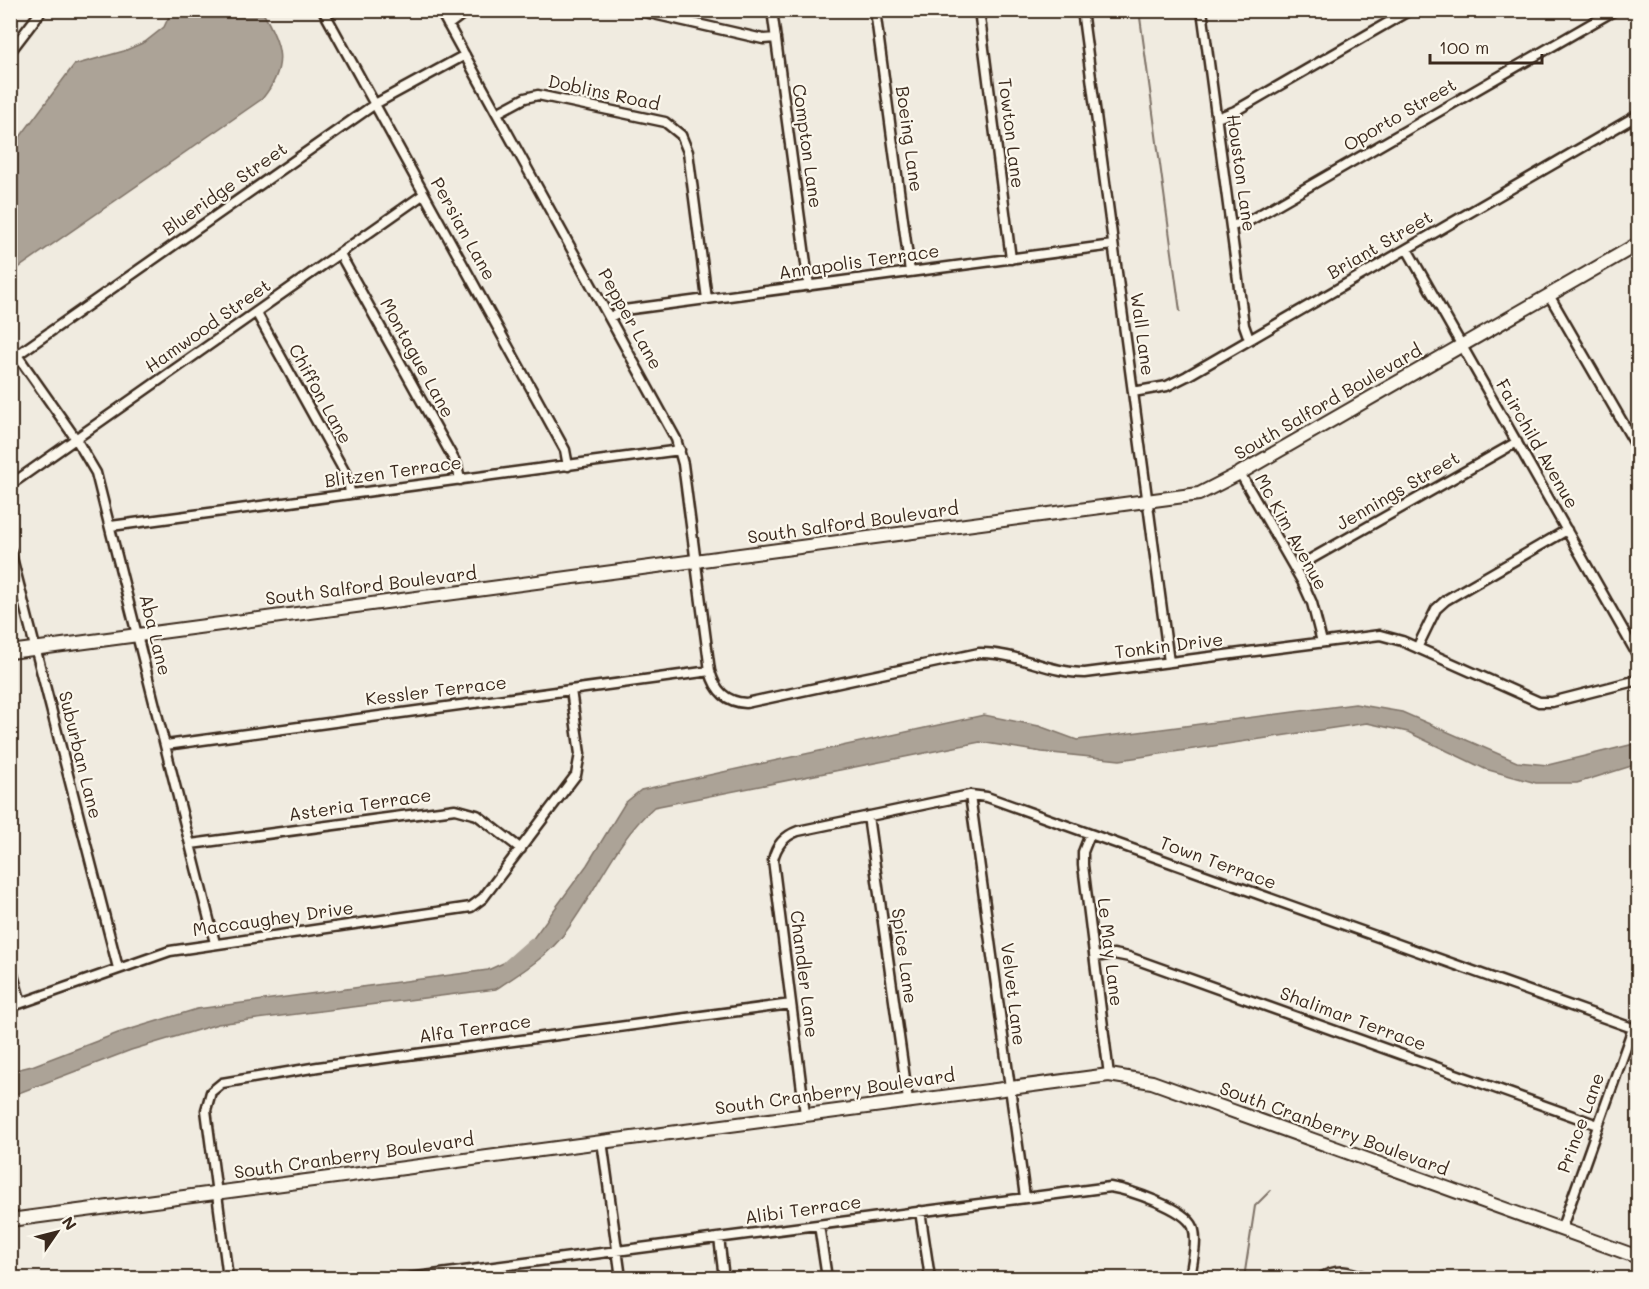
<svg xmlns="http://www.w3.org/2000/svg" width="1649" height="1289" font-family="Mali,sans-serif">
	<style>
		.water { fill: #aca397; stroke: #7f7367; stroke-width: 1.5 }
		.lines { fill: none; stroke-linecap: round; stroke-linejoin: round }
		.stream { stroke: #7f7367; stroke-width: 2 }
		.canal { stroke: #aca397; stroke-width: 8 }
		.street-casing { stroke: #3b2a1e; stroke-width: 13 }
		.secondary-casing { stroke: #3b2a1e; stroke-width: 16 }
		.street { stroke: #fbf7ec; stroke-width: 8 }
		.secondary { stroke: #fbf7ec; stroke-width: 12 }
		.labels { text-anchor: middle; stroke-width: 4.5; stroke-linejoin: round; paint-order: stroke }
		.street-label { font-size: 18px; fill: #3b2a1e; stroke: #fbf7ec }
	</style>
	<rect width="100%" height="100%" fill="#f0ebe0"/>
	<filter id="ink" filterUnits="userSpaceOnUse"><feTurbulence type="fractalNoise" baseFrequency=".0167" numOctaves="2"/><feDisplacementMap in="SourceGraphic" scale="12" xChannelSelector="R" yChannelSelector="G"/><feConvolveMatrix kernelMatrix="1 2 1 2 8 2 1 2 1" color-interpolation-filters="sRGB"/></filter>
	<g filter="url(#ink)">
		<path class="water" d="M172,10l90,1c20,34 27,55 0,88l-251,174v-124l63,-84 50,-14 21,-9 19,-15z
			M1355,704l47,8 115,50 31,3 90,-22v21l-61,19h-41l-51,-14 -77,-37 -41,-9 -247,37 -78,-8 -62,-10 -326,65c-40,35 -58,86 -90,127 -18,24 -44,39 -68,55l-278,35 -87,26 -120,46v-25l21,-5 86,-33 79,-24 291,-39 33,-15 66,-90 38,-62 16,-13 343,-75 55,11 38,14z"/>
		<g class="lines">
			<path class="stream" d="M1139,10l41,301
				M1244,1278l11,-72 15,-15"/>
			<path class="canal" d="M507,964l25,-22"/>
			<g class="street-casing">
				<path id="street" d="M323,10l242,440 3,16
					M440,10l236,429 7,25 27,207c5,19 15,31 36,32l233,-50c37,-1 70,20 106,20l295,-38 22,6 137,61h13l86,-22
					M636,10l127,29 13,-1
					M772,10l37,276
					M875,10l35,262
					M979,10l32,249
					M1082,10l87,652
					M1202,10l42,315 5,14
					M448,25l20,-15
					M10,52l32,-42
					M497,113l28,-15 13,-3 127,27 16,13 7,17 19,147
					M1217,118l18,-7 175,-101
					M1231,226l16,-4 368,-212
					M1407,249l231,407
					M340,254l117,211 3,15
					M1549,295l89,154
					M256,312l92,166 2,16
					M610,317l14,-7 489,-65
					M17,355l59,84 20,34 119,470
					M10,360l365,-256 90,-49
					M1133,392l34,-6 20,-10 451,-261
					M1240,473l63,110 9,20 10,39
					M10,485l414,-291
					M111,526l569,-76
					M10,550l108,418
					M1295,568l222,-126
					M1417,648l19,-39 10,-9 121,-70
					M166,745l544,-74
					M970,795l55,402
					M868,816l40,284
					M1090,834l-7,18v13l26,210
					M191,844l264,-35 22,6 44,34
					M1095,957l19,-3 15,3 469,168
					M10,964l11,39
					M10,1007l160,-56 301,-44 12,-9 93,-123 4,-21 -9,-64
					M805,1114l-32,-254c3,-14 11,-24 25,-29l172,-36 17,2 651,233
					M602,1141l19,137
					M920,1211l10,67
					M819,1225l8,53
					M1561,1230l72,-202
					M719,1238l5,40
					M228,1278l-22,-168 5,-18 11,-9 96,-16 473,-63
					M409,1278l701,-91c19,3 75,21 83,40 5,14 -1,36 -3,51
					M1321,1278c17,-11 29,-6 47,0"/>
			</g>
			<g class="secondary-casing">
				<path id="secondary" d="M10,652l1189,-158 41,-21 398,-229
					M10,1220l1099,-145 43,7 486,175"/>
			</g>
			<use href="#street" class="street"/>
			<use href="#secondary" class="secondary"/>
		</g>
	</g>
	<g class="labels">
		<g class="street-label">
			<text transform="translate(604 93) rotate(12)" y="6">Doblins Road</text>
			<text transform="translate(1400 115) rotate(-30)" y="6">Oporto Street</text>
			<text transform="translate(1011 133) rotate(83)" y="6">Towton Lane</text>
			<text transform="translate(909 139) rotate(82)" y="6">Boeing Lane</text>
			<text transform="translate(807 146) rotate(82)" y="6">Compton Lane</text>
			<text transform="translate(1241 173) rotate(82)" y="6">Houston Lane</text>
			<text transform="translate(225 189) rotate(-35)" y="6">Blueridge Street</text>
			<text transform="translate(463 229) rotate(61)" y="6">Persian Lane</text>
			<text transform="translate(1380 245) rotate(-30)" y="6">Briant Street</text>
			<text transform="translate(859 262) rotate(-8)" y="6">Annapolis Terrace</text>
			<text transform="translate(630 319) rotate(61)" y="6">Pepper Lane</text>
			<text transform="translate(208 326) rotate(-35)" y="6">Hamwood Street</text>
			<text transform="translate(1142 334) rotate(82)" y="6">Wall Lane</text>
			<text transform="translate(417 358) rotate(61)" y="6">Montague Lane</text>
			<text transform="translate(320 394) rotate(61)" y="6">Chiffon Lane</text>
			<text transform="translate(1328 402) rotate(-30)" y="6">South Salford Boulevard</text>
			<text transform="translate(1537 444) rotate(60)" y="6">Fairchild Avenue</text>
			<text transform="translate(393 472) rotate(-8)" y="6">Blitzen Terrace</text>
			<text transform="translate(1398 491) rotate(-30)" y="6">Jennings Street</text>
			<text transform="translate(853 523) rotate(-8)" y="6">South Salford Boulevard</text>
			<text transform="translate(1291 532) rotate(61)" y="6">Mc Kim Avenue</text>
			<text transform="translate(371 586) rotate(-7)" y="6">South Salford Boulevard</text>
			<text transform="translate(155 635) rotate(76)" y="6">Aba Lane</text>
			<text transform="translate(1169 646) rotate(-7)" y="6">Tonkin Drive</text>
			<text transform="translate(436 691) rotate(-7)" y="6">Kessler Terrace</text>
			<text transform="translate(80 755) rotate(76)" y="6">Suburban Lane</text>
			<text transform="translate(360 805) rotate(-8)" y="6">Asteria Terrace</text>
			<text transform="translate(1218 863) rotate(20)" y="6">Town Terrace</text>
			<text transform="translate(273 919) rotate(-8)" y="6">Maccaughey Drive</text>
			<text transform="translate(1110 952) rotate(83)" y="6">Le May Lane</text>
			<text transform="translate(904 956) rotate(82)" y="6">Spice Lane</text>
			<text transform="translate(804 974) rotate(83)" y="6">Chandler Lane</text>
			<text transform="translate(1013 994) rotate(83)" y="6">Velvet Lane</text>
			<text transform="translate(1353 1019) rotate(20)" y="6">Shalimar Terrace</text>
			<text transform="translate(475 1029) rotate(-8)" y="6">Alfa Terrace</text>
			<text transform="translate(835 1092) rotate(-8)" y="6">South Cranberry Boulevard</text>
			<text transform="translate(1581 1123) rotate(-70)" y="6">Prince Lane</text>
			<text transform="translate(1334 1129) rotate(20)" y="6">South Cranberry Boulevard</text>
			<text transform="translate(354 1156) rotate(-8)" y="6">South Cranberry Boulevard</text>
			<text transform="translate(803 1210) rotate(-8)" y="6">Alibi Terrace</text>
		</g>
	</g>
	<rect width="1649" height="1289" fill="none" stroke="#fbf7ec" stroke-width="36"/>
	<rect x="18" y="18" width="1613" height="1253" fill="none" stroke="#3b2a1e" stroke-width="2" filter="url(#ink)"/>
	<g transform="translate(57 1232) rotate(55)" stroke="#fbf7ec" stroke-width="4.5" paint-order="stroke">
	<path d="M0-4.5L10 22L0 15L-10 22Z" fill="#3b2a1e"/>
	<text y="-9" font-size="16" font-weight="bold" text-anchor="middle" fill="#3b2a1e">N</text>
	</g>
	<path d="M1430 54v9h112v-9" fill="none" stroke="#3b2a1e" stroke-width="3"/>
	<text x="1439" y="54" font-size="18" fill="#3b2a1e" stroke="#fbf7ec" stroke-width="4.5" paint-order="stroke">100 m</text>
</svg>
